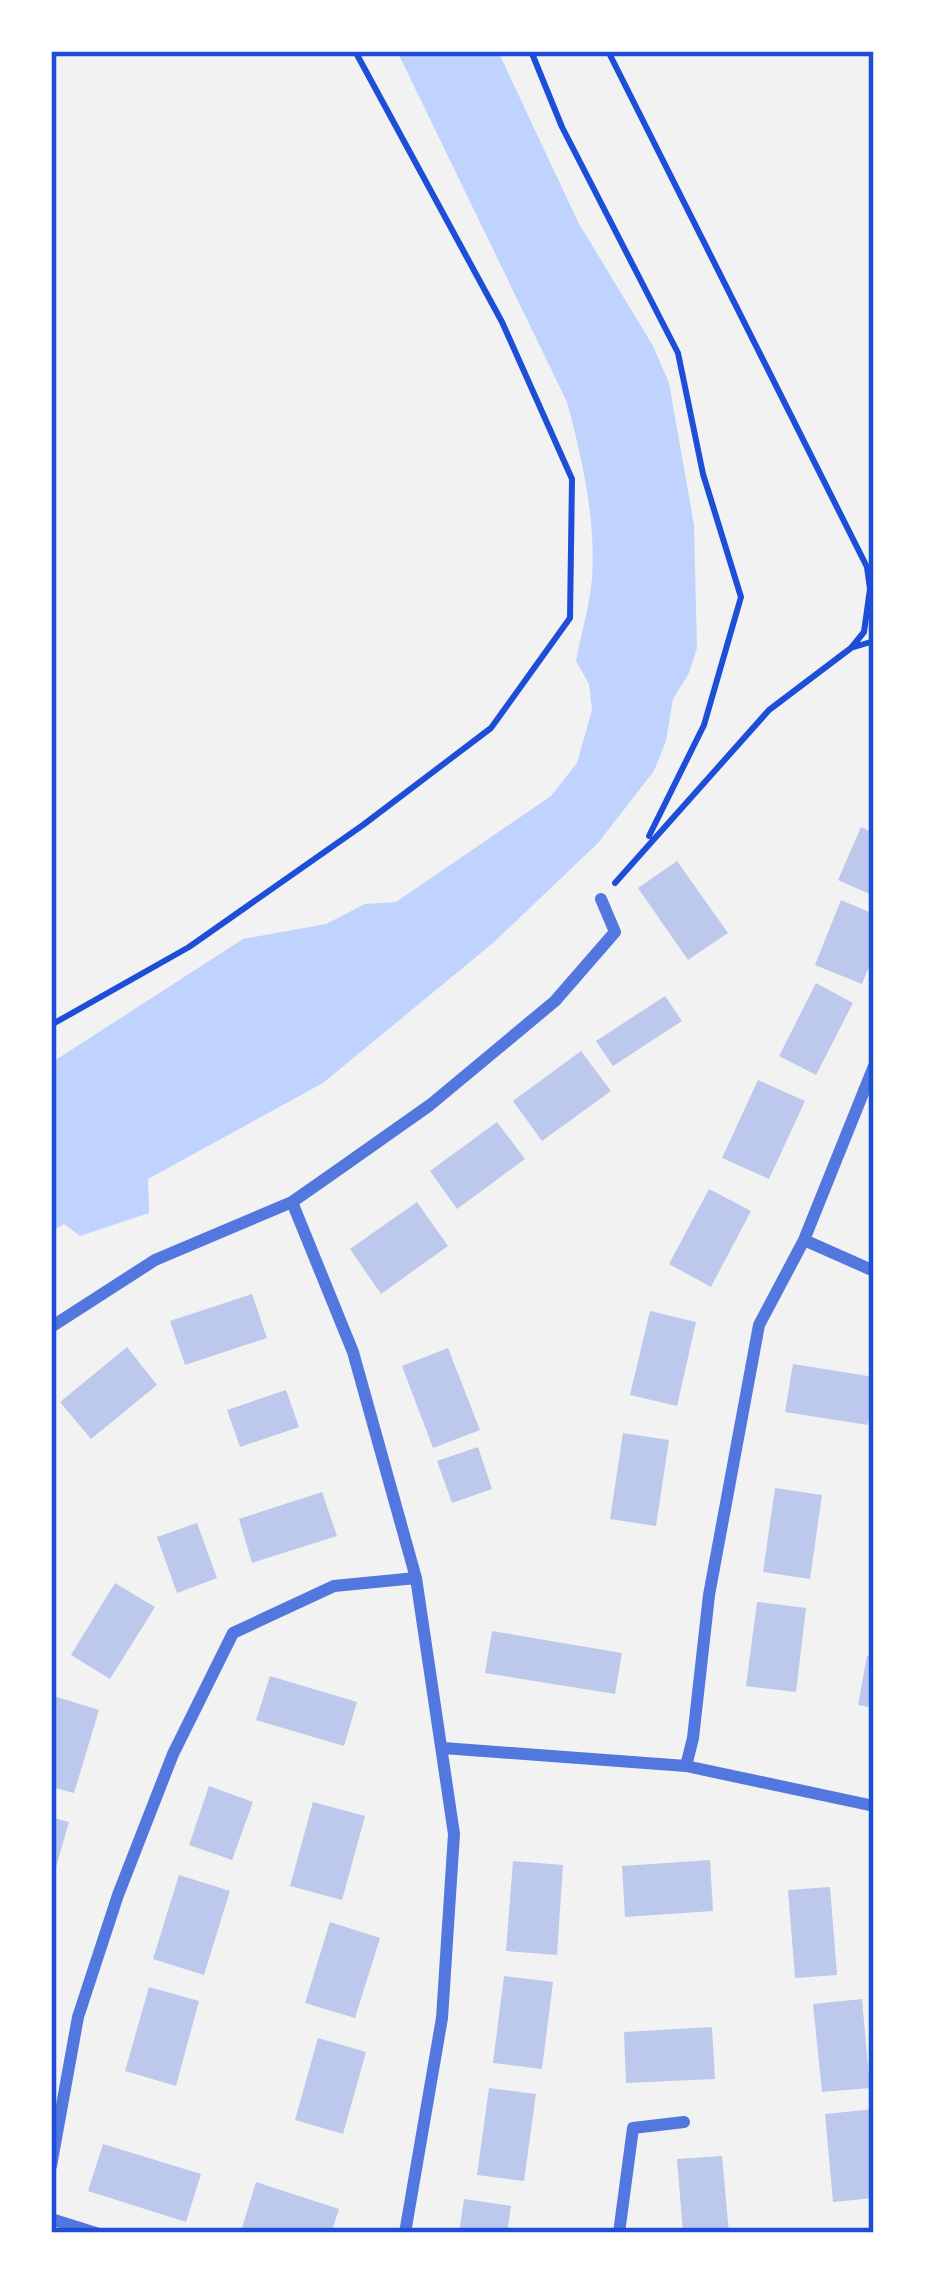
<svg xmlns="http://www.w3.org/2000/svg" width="925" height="2284" font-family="'Varela Round',sans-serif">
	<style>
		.water { fill: #bfd3fe }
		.building { fill: #bdc9ec }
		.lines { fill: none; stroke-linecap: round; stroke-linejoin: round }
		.path { stroke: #1d4ed8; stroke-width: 6 }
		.minor { stroke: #5277de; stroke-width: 12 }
		.neatline { fill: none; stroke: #1d4ed8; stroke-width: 4.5 }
	</style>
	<rect width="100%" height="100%" fill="#f2f2f2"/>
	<path class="water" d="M397,51h101l80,171 75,124 16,37 25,142 3,123 -8,25 -16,26 -7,42 -12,30 -56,72 -105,100 -170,140 -175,96 1,34 -69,23 -16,-12 -13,8v-169l192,-124 83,-15 39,-20 31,-2 155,-106 26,-33 15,-53 -3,-26 -13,-23c5,-27 14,-56 16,-83 4,-59 -10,-120 -25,-176z"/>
	<path class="building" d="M861,827l13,6v63l-36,-16z
		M677,861l51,72 -40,27 -50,-72z
		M841,900l33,14v40l-12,30 -47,-19z
		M816,983l37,20 -37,72 -37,-19z
		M665,996l17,25 -69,45 -17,-25z
		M581,1051l30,40 -69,50 -29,-40z
		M758,1080l47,21 -36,78 -47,-21z
		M497,1122l28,37 -68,50 -27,-38z
		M709,1189l42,22 -40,76 -42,-23z
		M417,1202l31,44 -67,48 -31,-45z
		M252,1294l15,44 -82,27 -15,-44z
		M650,1311l46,11 -19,84 -47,-11z
		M127,1347l30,38 -66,54 -31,-37z
		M448,1348l32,82 -47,18 -31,-82z
		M793,1364l81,13 -6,48 -83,-13z
		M286,1390l13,37 -59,20 -13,-37z
		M623,1433l46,7 -13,86 -46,-7z
		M478,1447l14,42 -40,14 -15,-42z
		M775,1488l47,7 -12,84 -47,-7z
		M322,1492l15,44 -85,27 -13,-44z
		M197,1523l20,55 -40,15 -20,-56z
		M115,1583l40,24 -45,72 -39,-24z
		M757,1602l49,6 -10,84 -50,-6z
		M492,1631l130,22 -7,41 -130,-21z
		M867,1656l7,1v51l-16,-3z
		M270,1676l87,26 -13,44 -88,-26z
		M54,1696l45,14 -25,83 -23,-6z
		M209,1786l44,16 -21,58 -43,-15z
		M313,1802l52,14 -23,84 -52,-14z
		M51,1817l18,5 -17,59h-1z
		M710,1860l3,51 -88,6 -3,-51z
		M513,1861l50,4 -6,90 -51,-4z
		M179,1875l51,16 -26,84 -51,-16z
		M830,1887l7,88 -42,3 -7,-88z
		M330,1922l50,16 -25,80 -50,-15z
		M504,1976l49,6 -11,87 -49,-6z
		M149,1987l50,14 -23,85 -51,-15z
		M862,1999l8,89 -48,4 -9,-88z
		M712,2027l3,52 -89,4 -2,-51z
		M318,2038l48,14 -23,82 -48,-14z
		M489,2088l47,6 -12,87 -47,-6z
		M874,2109v89l-41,4 -8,-88z
		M103,2144l98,30 -15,48 -98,-31z
		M722,2156l7,77h-46l-6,-74z
		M256,2182l83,27 -8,24h-74l-15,-5z
		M464,2199l47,7 -4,27h-48z"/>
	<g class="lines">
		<path class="path" d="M531,51l31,76 116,226 25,121 38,123 -37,128 -55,111
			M608,51l259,516 3,22 -6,43 -13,16 -82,62 -154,173
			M854,647l20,-6
			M51,1025l138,-78 174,-122 128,-97 79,-110 2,-139 -70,-157 -147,-271"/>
		<path class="minor" d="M292,1202l61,150 63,226 38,256 -12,184 -37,215
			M804,1240l70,31
			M51,1327l104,-67 137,-58 43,-30 95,-67 125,-104 60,-69 -14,-33
			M443,1748l243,18 188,40
			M686,1766l7,-28 16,-143 50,-270 45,-85 70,-174
			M51,2166l27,-149 40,-122 55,-141 60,-121 101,-47 82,-8
			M51,2219l45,14
			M619,2233l14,-105 51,-6"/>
	</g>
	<rect width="925" height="2284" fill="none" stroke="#ffffff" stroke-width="108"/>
	<rect x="54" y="54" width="817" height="2176" class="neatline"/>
</svg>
